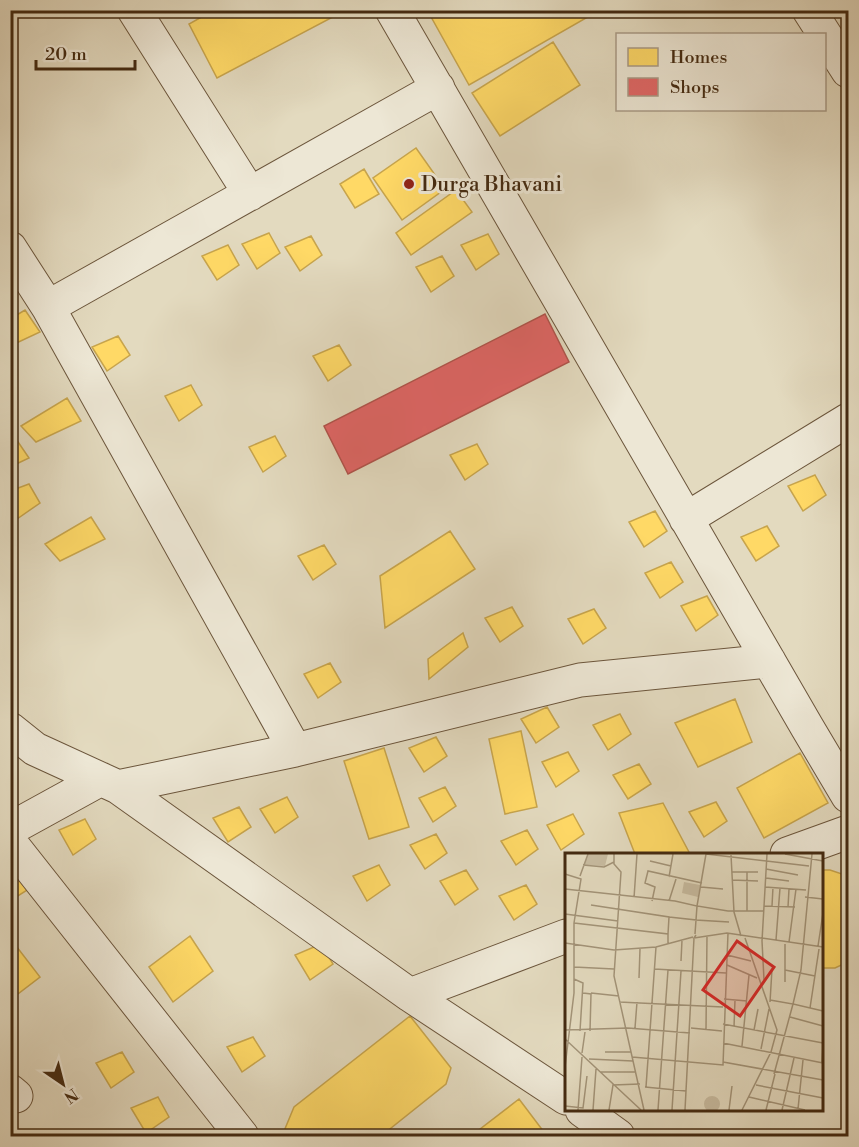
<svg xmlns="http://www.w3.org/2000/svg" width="859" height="1147" font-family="'Libre Bodoni',serif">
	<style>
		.homes { fill: #ffd966; stroke: #c7a44c; stroke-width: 1.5 }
		.shops { fill: #e06666; stroke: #b1544c; stroke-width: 1.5 }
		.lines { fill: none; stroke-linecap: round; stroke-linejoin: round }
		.minor-casing { stroke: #6c563c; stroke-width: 35 }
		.minor { stroke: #ede7d5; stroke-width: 33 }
		.poi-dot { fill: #8f2418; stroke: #ede7d5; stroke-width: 2 }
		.labels { text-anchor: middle; stroke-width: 6; stroke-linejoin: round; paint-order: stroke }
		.poi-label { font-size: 21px; fill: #442a11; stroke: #ede7d5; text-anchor: start }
		.inset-road { fill: none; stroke: #a39479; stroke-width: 1.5 }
		.view { fill: #d62828; fill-opacity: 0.15; stroke: #d62828; stroke-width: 3 }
		.inset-edge { fill: none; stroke: #442a11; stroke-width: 3 }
	</style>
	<rect width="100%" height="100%" fill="#e3dabf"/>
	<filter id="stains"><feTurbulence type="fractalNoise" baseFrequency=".00333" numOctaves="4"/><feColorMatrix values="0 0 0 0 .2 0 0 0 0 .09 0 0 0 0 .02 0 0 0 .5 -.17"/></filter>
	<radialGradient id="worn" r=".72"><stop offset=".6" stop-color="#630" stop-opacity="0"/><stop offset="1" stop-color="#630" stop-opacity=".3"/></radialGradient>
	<path class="homes" d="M214,10h132l-129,68 -28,-54z
		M439,10h161l-131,75 -39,-70z
		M553,42l27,43 -80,51 -28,-43z
		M416,148l29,41 -43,31 -29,-42z
		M364,169l15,25 -24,14 -15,-24z
		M456,190l16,22 -61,43 -15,-22z
		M269,233l11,20 -23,16 -15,-25z
		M488,234l11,20 -23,16 -15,-25z
		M311,236l11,19 -22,16 -15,-24z
		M228,245l11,20 -22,15 -15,-24z
		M442,256l12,20 -23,16 -15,-25z
		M25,310l15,22 -30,14v-27z
		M118,336l12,19 -23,16 -15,-24z
		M339,345l12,20 -23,16 -15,-25z
		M191,385l11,20 -23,16 -14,-25z
		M67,398l14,23 -45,21 -15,-16z
		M14,436l15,22 -19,9v-29z
		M275,436l11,20 -23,16 -14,-25z
		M477,444l11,20 -23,16 -15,-25z
		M815,475l11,20 -23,16 -15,-25z
		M29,484l11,19 -23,16 -7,-11v-17z
		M655,511l12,20 -23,16 -15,-25z
		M91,517l14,22 -45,22 -15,-17z
		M767,526l12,20 -23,15 -15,-24z
		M450,531l25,38 -90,59 -5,-52z
		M324,545l12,19 -23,16 -15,-24z
		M671,562l12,20 -23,16 -15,-25z
		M707,596l11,19 -22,16 -15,-25z
		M512,607l11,19 -23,16 -15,-24z
		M594,609l12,19 -23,16 -15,-25z
		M463,633l5,14 -39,32 -1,-20z
		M330,663l11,19 -23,16 -14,-24z
		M735,699l17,43 -54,25 -23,-44z
		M547,707l12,20 -23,16 -15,-24z
		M620,714l11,20 -23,16 -15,-25z
		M521,731l16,76 -32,7 -16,-75z
		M436,737l11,19 -23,16 -15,-24z
		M384,748l25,79 -40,12 -25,-78z
		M568,752l11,19 -23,16 -14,-25z
		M800,753l28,50 -64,35 -27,-50z
		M639,764l12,20 -23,15 -15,-24z
		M445,787l11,19 -23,16 -14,-24z
		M287,797l11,20 -23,16 -15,-24z
		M716,802l11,19 -23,16 -15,-25z
		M663,803l27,51h-55l-16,-41z
		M239,807l12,20 -23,15 -15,-24z
		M573,814l11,20 -23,16 -14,-25z
		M85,819l11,20 -23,16 -14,-25z
		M527,830l11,19 -22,16 -15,-24z
		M436,834l11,19 -22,16 -15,-24z
		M379,865l11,20 -23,16 -14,-25z
		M21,867l11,20 -22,14v-30z
		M466,870l12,19 -23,16 -15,-24z
		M822,870h8l18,6v86l-13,6h-13z
		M526,885l11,19 -23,16 -15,-24z
		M190,936l23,35 -40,31 -24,-35z
		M10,938l30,39 -30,23z
		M321,944l12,20 -23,16 -15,-25z
		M410,1016l41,52 -5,16 -65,52h-99l12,-29z
		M253,1037l12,19 -23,16 -15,-25z
		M122,1052l12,20 -23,16 -15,-25z
		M158,1097l11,20 -23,16 -15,-25z
		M519,1099l28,37h-76z"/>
	<path class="shops" d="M545,314l24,48 -221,112 -24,-48z"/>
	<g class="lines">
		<g class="minor-casing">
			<path id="minor" d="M134,10l116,184
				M392,10l415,717 41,69
				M809,10l39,61
				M10,248l38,59 247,443
				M48,307l390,-219
				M686,519l162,-99
				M10,729l25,20 83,38 292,208 156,103
				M118,787l177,-37 285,-70 189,-19
				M10,829l91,-50
				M10,842l232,294
				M787,854l61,-22
				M410,995l156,-59
				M10,1091l6,5
				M582,1110l36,26"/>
		</g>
		<use href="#minor" class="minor"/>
	</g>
	<circle class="poi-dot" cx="409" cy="184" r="6"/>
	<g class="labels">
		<g class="poi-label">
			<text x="421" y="191">Durga Bhavani</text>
		</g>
	</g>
	<g transform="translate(565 853)">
		<rect width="258" height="258" fill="#e3dabf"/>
		<path d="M23,1h20l-3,12 -21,-1zM119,29l16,3 -2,12 -16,-4zM139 251a8 8 0 1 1 16 0a8 8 0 1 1-16 0Z" fill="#c8bca1"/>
		<path class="inset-road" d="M49,1v10l7,8 -7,104 30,134M141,1l-9,52 31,5h35M141,1l103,12M220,1l38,7M247,1l-11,116 -8,34 30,7M166,2l3,57 7,24M85,8l21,5M18,12l21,2 10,-5M201,16l32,6M167,19h26M182,19v39M0,21l16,5 -7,44v70l-9,74M15,23l8,-22M104,24l4,-23M201,25l23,3M167,27l26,1M136,34l22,2M200,34l41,3M0,36l110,12 22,5 -1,14 33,2M240,44l18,2M69,45l3,-44M87,48l3,-14 -10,-4 3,-12 54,12M104,48l7,-22M26,52l78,12 -1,17M199,53l31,1M207,53l1,-19M223,54l1,-18M0,61l53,7M104,64l27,3 -1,14M9,70l94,11v9M131,82l-2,3 33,-5 96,14M211,87l4,-52M224,89l7,-53M0,90l49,7M220,91v38M253,93l5,-33M49,97l42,-3 37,-10M162,102l24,6M116,108l1,-21M162,112l30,13M9,114l40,2M89,116l72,4M220,117l30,6M74,125l1,-29M9,126l9,4 -3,48M199,127l-2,-39 5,-87M18,140l8,1 -1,37M26,140l28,3M159,146l23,2M205,147l23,4 -19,70M54,149l104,5M205,149l2,-33M245,155l9,-59M225,164l33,9M158,171l100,19M169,174l1,-27M63,175l62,5M70,175l2,-26M126,175l31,3M141,176l1,-93M0,177l63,-2M189,177l4,-21M0,186l76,71M158,190l100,20M177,193l7,-71M196,196l8,-40M40,199h26M17,200l3,-21M67,204l91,8 5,-132M24,206l44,2M158,209l100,18M257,209l1,-18M35,219h35M191,232l67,13M80,234l41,4M81,234l10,-140M184,244l56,13M0,253l18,2 4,-32M233,256l5,-49M13,257l4,-53M28,257l3,-41M44,257l4,-25 27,-1M93,257l10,-140M107,257l9,-139M120,257l9,-172M164,257l3,-24M177,257l29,-58 6,-22 -32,-92M201,257l9,-36M217,257l12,-52"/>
		<path class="view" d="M172,88l37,26 -34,49 -37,-26z"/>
		<rect width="258" height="258" class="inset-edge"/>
	</g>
	<rect width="859" height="1147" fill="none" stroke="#e3dabf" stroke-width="36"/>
	<rect x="12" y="12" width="835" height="1123" fill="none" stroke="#442a11" stroke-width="3"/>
	<rect x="18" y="18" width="823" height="1111" fill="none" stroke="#442a11" stroke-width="1.5"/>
	<rect x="616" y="33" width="210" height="78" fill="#ede7d5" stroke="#a99b87" stroke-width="1.5"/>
	<rect x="628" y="48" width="30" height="18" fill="#ffd966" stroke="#a99b87" stroke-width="1.5"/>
	<text x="670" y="63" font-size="18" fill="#442a11">Homes</text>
	<rect x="628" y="78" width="30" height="18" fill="#e06666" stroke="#a99b87" stroke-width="1.5"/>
	<text x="670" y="93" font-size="18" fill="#442a11">Shops</text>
	<g transform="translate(63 1084) rotate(145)" stroke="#ede7d5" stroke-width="4.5" paint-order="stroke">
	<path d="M0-4.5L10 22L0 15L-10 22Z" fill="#442a11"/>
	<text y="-9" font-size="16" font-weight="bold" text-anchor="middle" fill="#442a11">N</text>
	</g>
	<path d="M36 60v9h99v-9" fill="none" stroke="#442a11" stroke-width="3"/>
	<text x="45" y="60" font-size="18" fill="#442a11" stroke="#ede7d5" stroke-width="4.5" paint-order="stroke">20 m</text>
	<rect width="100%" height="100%" filter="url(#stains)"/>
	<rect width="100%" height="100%" fill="url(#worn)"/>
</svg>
